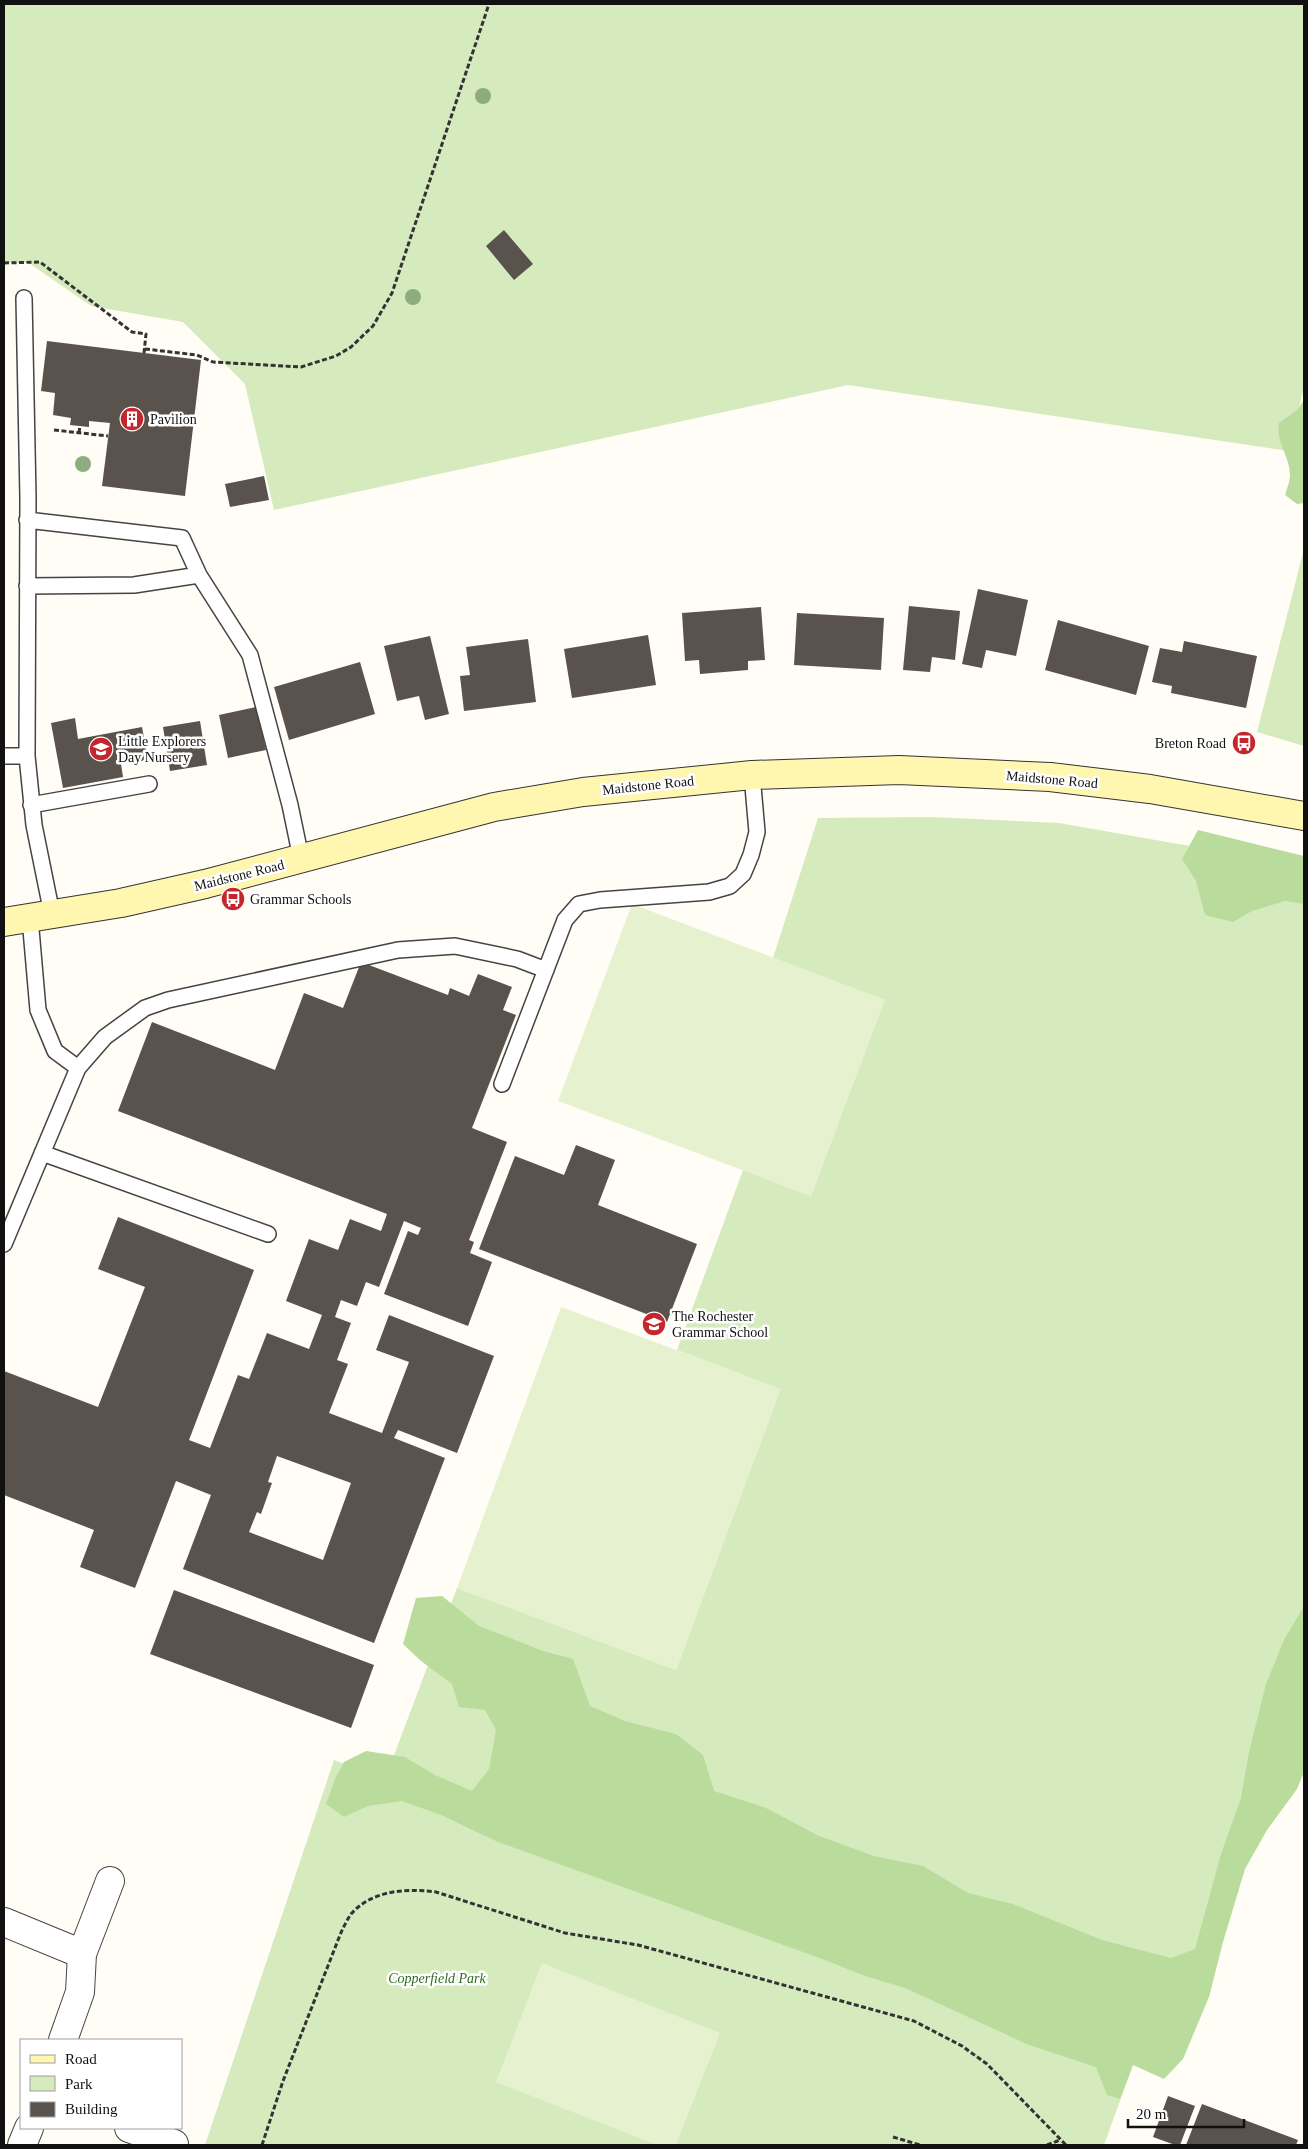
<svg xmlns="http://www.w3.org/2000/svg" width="1308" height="2149" font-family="Georgia,serif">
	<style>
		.green { fill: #d5ebbd }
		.forest { fill: #b9dc9c }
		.pitch { fill: #e6f2cf }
		.building { fill: #5a524d; fill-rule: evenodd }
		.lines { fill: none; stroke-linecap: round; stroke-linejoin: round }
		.lane-casing { stroke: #444; stroke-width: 18 }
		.street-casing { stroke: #444; stroke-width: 30 }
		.secondary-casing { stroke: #333; stroke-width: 30 }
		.path { stroke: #333; stroke-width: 3; stroke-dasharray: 5 2.5; stroke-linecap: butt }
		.lane { stroke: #fff; stroke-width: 15 }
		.street { stroke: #fff; stroke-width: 28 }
		.secondary { stroke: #fff6b0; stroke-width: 28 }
		.tree { fill: #8dad7f }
		.labels { text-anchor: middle; stroke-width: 5; stroke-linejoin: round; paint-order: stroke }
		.poi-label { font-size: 14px; fill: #111; stroke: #fff; text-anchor: start }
		.street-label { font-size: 14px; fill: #111; stroke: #fff }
		.park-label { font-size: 14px; font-style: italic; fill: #2f6b1f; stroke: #fff }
	</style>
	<rect width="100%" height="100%" fill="#fffdf5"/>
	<path class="green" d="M4,4h1300v382l-15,65 -441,-66 -574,125 -29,-126 -62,-62 -92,-16 -62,-43h-25z
		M1304,549v197l-47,-14z
		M932,817l127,6 245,43v786l-129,391 -787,-272 69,-183 219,82 104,-281 -103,-39 66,-180 68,26 73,-196 -111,-42 45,-140z
		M334,1760l340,128 459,177 -29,80h-899z"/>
	<path class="forest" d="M1304,400v103l-7,1 -12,-9c2,-6 5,-14 5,-20 0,-18 -15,-35 -11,-52l18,-13z
		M1198,830l106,26v48l-19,-3 -33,10 -19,11 -28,-7 -9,-34 -14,-22z
		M442,1596l37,30 64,25 30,8 17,47 35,15 51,13 27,21 11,36 52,17 53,28 55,20 49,10 45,27 45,11 89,36 69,18 24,-9 26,-95 20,-56 8,-46 17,-68 18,-44 20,-34v166l-7,17 -30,41 -22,39 -22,73 -14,55 -26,62 -19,20 -31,-14 -13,34 -13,-4 -11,-28 -67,-22 -124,-57 -40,-12 -40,-16 -327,-118 -57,-27 -39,-14 -34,5 -24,11 -18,-13 9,-25 9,-17 22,-11 39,6 30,18 37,16 17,-22 7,-39 -11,-20 -26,-3 -7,-23 -31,-23 -18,-17 13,-46z"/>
	<path class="pitch" d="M632,904l253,96 -74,196 -253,-95z
		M561,1307l220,82 -105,281 -219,-82z
		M542,1963l178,70 -44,112h-19l-161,-63z"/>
	<path class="building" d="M504,230l29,34 -19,16 -28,-34z
		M47,341l154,19 -16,136 -83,-10 8,-63 -21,-2v6l-19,-2 1,-7 -18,-3 2,-22 -14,-2z
		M264,476l5,24 -39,7 -5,-23z
		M978,589l50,11 -12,56 -30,-6 -4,18 -20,-4z
		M909,606l51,5 -5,49 -23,-3 -2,15 -27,-2z
		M761,607l4,53 -17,1v9l-48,4 -1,-14 -14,1 -3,-48z
		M797,613l87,5 -3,52 -87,-5z
		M1058,620l91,26 -13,49 -91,-25z
		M648,635l8,50 -84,13 -8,-49z
		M430,636l19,78 -24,6 -6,-24 -22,5 -13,-55z
		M528,639l8,63 -72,9 -4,-35 10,-1 -4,-28z
		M1184,641l73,15 -11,52 -75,-15 1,-7 -20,-4 8,-34 22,4z
		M360,662l15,52 -86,26 -15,-53z
		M256,707l10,43 -38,8 -9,-43z
		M75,718l3,21 64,-12 6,33 -27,4 2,13 -60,11 -12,-65z
		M200,721l7,44 -37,6 -7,-44z
		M361,962l87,33 2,-7 19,8 9,-22 34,13 -9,23 13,5 -44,113 35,14 -38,98 5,2 -4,11 22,9 -24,64 -84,-32 24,-63 10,4 3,-7 -17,-7 -25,66 -13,-5 -9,24 -16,-6 -6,17 16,6 -14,37 11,4 -19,49 53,20 27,-71 -33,-12 13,-35 105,41 -37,97 -59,-23 -4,8 51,20 -71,185 -191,-74 28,-74 -35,-14 -41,107 -55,-21 14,-37 -90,-35v-124l94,36 47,-120 -47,-18 20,-52 136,53 -65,170 21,8 28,-73 11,4 18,-46 42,16 13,-34 -36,-14 23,-62 29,11 12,-31 31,12 6,-17 -269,-103 34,-89 123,48 29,-77 39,15zM277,1456l74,27 -28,77 -74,-28 8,-20 4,2 11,-31 -4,-1z
		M576,1145l39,15 -17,45 99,39 -30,78 -188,-73 36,-93 49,19z
		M174,1590l200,75 -23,63 -201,-74z
		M1168,2096l27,10 -15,39h-5l-22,-8z
		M1202,2104l96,36 -2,5h-110z"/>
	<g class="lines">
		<g class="lane-casing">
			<path id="lane" d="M24,298l4,200 -1,258 7,69 18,89
				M199,575l51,80 40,150 11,53
				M27,586l107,-1 65,-10 -17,-37 -155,-18
				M4,756h23
				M31,805l118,-21
				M30,918l8,92 17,41 23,17
				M502,1084l63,-164 14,-16 21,-4 109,-8 21,-6 13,-12 8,-19 6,-23 -5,-57
				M42,1153l226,81
				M4,1244l74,-176 27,-31 40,-29 23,-8 230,-50 57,-4 62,13 29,11"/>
		</g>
		<g class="street-casing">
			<path id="street" d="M4,1922l78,32
				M63,2040l17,-48 2,-38 28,-73
				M129,2128l45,16
				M22,2145l7,-17"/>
		</g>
		<g class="secondary-casing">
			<path id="secondary" d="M4,922l117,-19 84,-19 289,-77 89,-15 169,-17 147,-5 151,7 100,12 154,27"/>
		</g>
		<path class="path" d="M4,263l36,-1 92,70 14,2 -2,19
			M145,349l52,6 16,7 88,5 35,-11 15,-9 22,-21 19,-33 97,-289
			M54,430l54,6
			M79,433l1,-7
			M893,2137l27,8
			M262,2145l21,-64 57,-146c3,-7 7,-15 11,-21 21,-24 56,-26 85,-22l129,41 73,12 276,76 48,25 25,18 79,81
			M1047,2145l13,-5"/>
		<use href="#lane" class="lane"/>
		<use href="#street" class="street"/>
		<use href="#secondary" class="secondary"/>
	</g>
	<g class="tree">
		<circle cx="483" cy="96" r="8"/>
		<circle cx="413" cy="297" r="8"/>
		<circle cx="83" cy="464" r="8"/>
	</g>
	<defs>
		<g id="building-disc" transform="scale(1.25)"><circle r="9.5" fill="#c4262e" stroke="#fff"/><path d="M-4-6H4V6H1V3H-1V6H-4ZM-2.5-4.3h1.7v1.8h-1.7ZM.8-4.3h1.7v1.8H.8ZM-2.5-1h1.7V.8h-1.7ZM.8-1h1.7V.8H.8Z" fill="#fff"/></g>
		<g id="bus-disc" transform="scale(1.25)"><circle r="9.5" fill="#c4262e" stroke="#fff"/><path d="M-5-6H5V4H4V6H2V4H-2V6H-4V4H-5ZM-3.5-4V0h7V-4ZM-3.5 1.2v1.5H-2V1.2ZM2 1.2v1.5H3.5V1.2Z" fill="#fff"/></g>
		<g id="school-disc" transform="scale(1.25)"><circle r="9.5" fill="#c4262e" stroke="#fff"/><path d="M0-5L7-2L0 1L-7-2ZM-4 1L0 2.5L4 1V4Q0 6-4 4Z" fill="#fff"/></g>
	</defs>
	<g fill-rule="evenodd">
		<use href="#building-disc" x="132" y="419"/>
		<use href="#bus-disc" x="1244" y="743"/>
		<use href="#school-disc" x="101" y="749"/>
		<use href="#bus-disc" x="233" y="899"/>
		<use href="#school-disc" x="654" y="1324"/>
	</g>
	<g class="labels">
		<g class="poi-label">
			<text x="150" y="424">Pavilion</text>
			<text x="118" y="746">Little Explorers<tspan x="118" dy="16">Day Nursery</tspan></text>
			<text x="1226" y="748" text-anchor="end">Breton Road</text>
			<text x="250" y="904">Grammar Schools</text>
			<text x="672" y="1321">The Rochester<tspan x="672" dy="16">Grammar School</tspan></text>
		</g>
		<g class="street-label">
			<text transform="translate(1052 779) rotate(5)" y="5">Maidstone Road</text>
			<text transform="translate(648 785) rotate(-6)" y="5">Maidstone Road</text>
			<text transform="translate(239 875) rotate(-14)" y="5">Maidstone Road</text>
		</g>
		<g class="park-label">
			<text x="437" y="1983">Copperfield Park</text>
		</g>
	</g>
	<rect width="1308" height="2149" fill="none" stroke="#111111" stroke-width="10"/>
	<rect x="20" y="2039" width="162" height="90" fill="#ffffff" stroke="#a0a0a0"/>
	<rect x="30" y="2055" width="25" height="8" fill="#fff6b0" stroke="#a0a0a0"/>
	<text x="65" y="2064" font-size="15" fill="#111111">Road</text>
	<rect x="30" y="2076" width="25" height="15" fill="#d5ebbd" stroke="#a0a0a0"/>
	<text x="65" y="2089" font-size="15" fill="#111111">Park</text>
	<rect x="30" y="2102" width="25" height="15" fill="#5a524d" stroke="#a0a0a0"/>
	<text x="65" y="2114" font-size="15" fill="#111111">Building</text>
	<path d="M1128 2119v8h116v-8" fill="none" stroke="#111111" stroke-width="2.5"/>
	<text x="1136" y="2119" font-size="15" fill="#111111" stroke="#ffffff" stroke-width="4" paint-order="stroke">20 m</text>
</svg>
